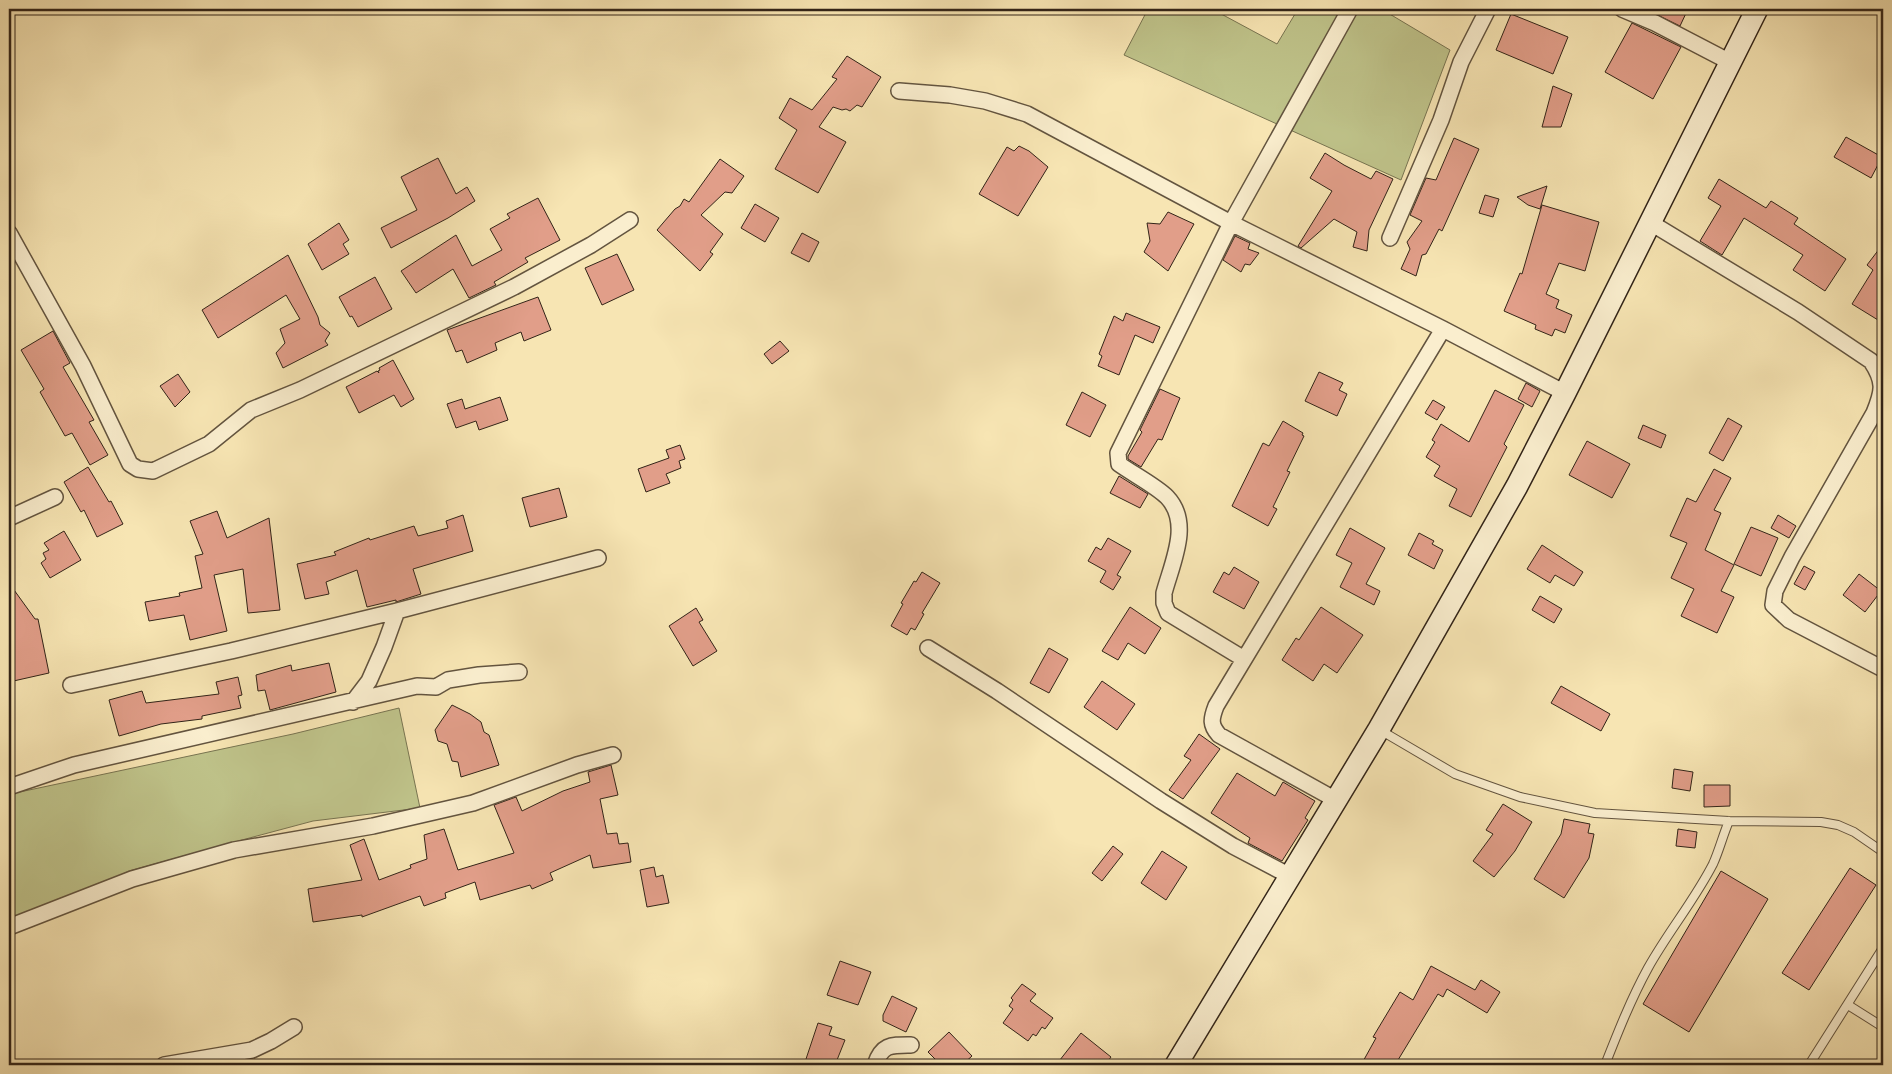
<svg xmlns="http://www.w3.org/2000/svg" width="1892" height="1074" font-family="'IM FELL English',serif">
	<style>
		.green { fill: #bfc38a; stroke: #787451 }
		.building { fill: #e19e89; stroke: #322418 }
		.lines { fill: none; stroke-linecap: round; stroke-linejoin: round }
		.lane-casing { stroke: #63543f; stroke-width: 10 }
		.street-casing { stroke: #63543f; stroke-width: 18 }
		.secondary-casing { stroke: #322418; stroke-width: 24 }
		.lane { stroke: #faeece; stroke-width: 8 }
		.street { stroke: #faeece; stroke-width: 15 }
		.secondary { stroke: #faeece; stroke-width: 21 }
	</style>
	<rect width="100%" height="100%" fill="#f7e5b3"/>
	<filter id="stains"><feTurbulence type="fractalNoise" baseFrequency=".004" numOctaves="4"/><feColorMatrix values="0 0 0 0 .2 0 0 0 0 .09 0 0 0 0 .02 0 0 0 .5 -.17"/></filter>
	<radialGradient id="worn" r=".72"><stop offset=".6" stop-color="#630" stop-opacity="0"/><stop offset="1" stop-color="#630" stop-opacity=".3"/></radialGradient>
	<path class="green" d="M1148,9h64l65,35 21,-35h91l-1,4 62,37 -49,130 -277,-125z
		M399,708l21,100 -107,13 -86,23 -98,27 -55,27 -48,17 -17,3v-122l6,-3 278,-59z"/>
	<path class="building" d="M1645,9h43l-8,17z
		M1511,14l57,23 -15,37 -57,-24z
		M1632,23l49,24 -28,52 -48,-27z
		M847,56l34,21 -19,30 -5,-2 -7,6 -4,-2 -4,1 -9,-3 -14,20 27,15 -28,51 -43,-24 22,-39 -18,-12 11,-20 22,12 25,-31 -5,-2z
		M1553,86l19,8 -11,33h-19z
		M1846,137l36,20 -11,21 -37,-21z
		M1454,138l25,11 -37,82 -3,-2 -13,25 -4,1 -6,21 -15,-7 9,-20 -3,-7 15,-21 -12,-6 16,-37 10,2z
		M1019,146l10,5 19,16 -30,49 -39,-22 28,-47 7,4z
		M1325,153l19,12 27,14 5,-8 17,8 -24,51 -2,21 -14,-4 4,-15 -23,-13 -33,29 -3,-2 34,-55 -22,-13z
		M438,158l18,36 11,-7 8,14 -27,17 -57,30 -10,-20 36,-18 -16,-33z
		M720,159l24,17 -12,17 -7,-1 -24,23 22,19 -13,18 3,2 -13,17 -43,-41 18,-21 5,-3 4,-7 5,3z
		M1719,179l47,29 5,-7 27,17 -4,6 52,35 -21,32 -32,-21 10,-15 -59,-37 -22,37 -22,-14 21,-35 -13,-8z
		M1547,186l-7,23 -12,-4 -11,-8z
		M1485,195l14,4 -6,18 -14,-4z
		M538,198l22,42 -35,18 3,4 -34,20 2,3 -27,13 -16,-29 -37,24 -15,-22 55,-36 16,31 30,-16 -12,-21 20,-11 -3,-4z
		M755,204l24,14 -14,24 -24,-14z
		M1542,205l57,17 -14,49 -26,-8 -13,31 13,6 -3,8 16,7 -7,18 -10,-4 -3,7 -17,-7 1,-4 -32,-14 16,-38 2,1z
		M1168,212l26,12 -26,47 -24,-19 6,-11 -3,-18 13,1z
		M339,223l10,17 -6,4 6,10 -27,16 -14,-26z
		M802,233l17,9 -10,20 -18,-9z
		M1235,236l15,7 -2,6 11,4 -9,12 -5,-1 -4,8 -18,-12z
		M1883,244v67l-5,9 -26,-16 21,-34 -6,-5z
		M617,254l17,36 -32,15 -17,-37z
		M288,255l30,62 2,8 10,8 -5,8 3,4 -45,23 -7,-15 9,-10 -5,-14 20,-10 -14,-24 -68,43 -16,-28z
		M375,277l17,32 -34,18 -6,-11 -2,1 -11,-20z
		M538,297l13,33 -27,11 -3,-9 -26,11 2,7 -30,13 -5,-13 -6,2 -9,-22z
		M1126,313l34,14 -7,16 -18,-8 -16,40 -21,-9 4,-10 -3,-2 15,-38 9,5z
		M53,331l17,32 -7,4 31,53 -5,2 19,33 -18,10 -18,-32 -7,3 -25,-44 4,-3 -23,-39z
		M780,341l9,10 -17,13 -8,-10z
		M393,360l21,39 -13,8 -7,-12 -35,18 -13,-26 31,-16 2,2 -1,-2 2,-1 -1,-2z
		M1319,372l24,11 -4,7 8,4 -10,22 -32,-15z
		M178,374l12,18 -15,15 -15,-21z
		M1526,383l14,8 -8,16 -14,-8z
		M1160,389l20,9 -18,42 -4,-1 -17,28 -13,-8v-3l14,-24 -2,-2z
		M1495,390l29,15 -20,39 3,3 -36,70 -22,-11 8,-17 -23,-13 6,-10 -14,-9 9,-15 -3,-2 9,-16 28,18z
		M1082,392l24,13 -16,32 -24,-12z
		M500,397l8,23 -29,10 -3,-9 -20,7 -9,-24 15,-5 3,10z
		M1433,400l12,7 -8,13 -12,-7z
		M1728,418l14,8 -19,35 -14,-8z
		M1283,421l20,12 -1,2 2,1 -17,35 3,1 -17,35 4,2 -9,17 -36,-20 31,-63 6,3z
		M1643,425l23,10 -5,13 -23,-10z
		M1587,441l43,23 -18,34 -43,-23z
		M680,445l5,14 -6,2 2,7 -15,6 4,9 -24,9 -8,-23 31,-11 -3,-8z
		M88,467l21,35 2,-1 12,23 -26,13 -13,-27 -3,2 -17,-30z
		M1714,469l17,9 -17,32 7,3 -16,37 29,15 -13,26 13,6 -17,36 -36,-17 13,-27 -23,-11 16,-35 -17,-7 17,-38 9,4z
		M1119,476l29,18 -8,14 -30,-15z
		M559,488l8,29 -37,10 -8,-29z
		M217,511l10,27 42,-20 11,92 -32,3 -5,-44 -29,6 13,56 -37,9 -6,-25 -35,6 -4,-19 35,-6 -1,-3 23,-5 -7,-32 8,-2 -13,-33z
		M463,515l10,36 -60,18 8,25 -25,8v-2l-29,7 -10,-37 -31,12 3,12 -24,5 -8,-35 39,-9 -2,-3 35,-14 1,2 44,-14 4,10 30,-8 -2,-7z
		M1778,515l18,11 -7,12 -18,-10z
		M1751,527l27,11 -17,38 -27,-12z
		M1350,528l35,20 -19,36 14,7 -6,14 -34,-18 12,-24 -16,-8z
		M64,531l17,29 -31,18 -9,-15 5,-4 -3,-6 6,-3 -5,-7z
		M1419,533l15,8 -2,3 11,6 -9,19 -26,-14z
		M1108,538l23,13 -14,24 4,2 -8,13 -13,-8 6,-11 -18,-10 8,-14 5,3z
		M1542,545l41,27 -9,14 -19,-11 -5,8 -23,-14z
		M1804,566l11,6 -10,18 -11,-6z
		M1234,567l25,15 -15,27 -31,-17 11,-20 5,3z
		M922,572l18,11 -18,30 2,1 -9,16 -4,-2 -4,7 -16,-9 12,-22 -2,-1 13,-22 2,1z
		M1859,574l22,17 -16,21 -22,-17z
		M9,583l26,36h3l11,54 -40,9z
		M1540,596l22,13 -8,14 -22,-13z
		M1130,607l31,21 -16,26 -17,-11 -10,17 -16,-9z
		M1321,607l42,28 -26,38 -13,-9 -11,17 -31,-21 14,-22 3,2z
		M696,608l7,12 -4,2 18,29 -24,15 -24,-40z
		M1049,648l19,11 -19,34 -19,-10z
		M329,663l7,29 -66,18 -5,-20 -7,1 -2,-16 35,-10 1,6z
		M238,677l4,18 -4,1 3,12 -39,8v3l-41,5 -42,12 -10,-36 33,-9 4,12 73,-9 -3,-12z
		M1102,681l33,23 -18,26 -33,-23z
		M1561,686l49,28 -9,17 -50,-28z
		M452,705l18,9 11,8 3,10 5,3 10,30 -38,12 -3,-15 -6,-1 -5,-17 -9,-3 -3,-11z
		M1199,734l21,15 -37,50 -14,-9 22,-30 -7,-4z
		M611,765l7,30 -18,4 7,35 10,-1 2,11 9,-1 3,19 -38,6 -3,-13 -40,18 3,7 -21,9 -2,-4 -50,15 -5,-18 -30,11 1,5 -22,8 -4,-10 -58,21v-2l-49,7 -5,-33 54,-9 -12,-35 14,-6 15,41 32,-12 -1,-3 17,-6 -3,-24 20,-6 14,41 56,-17 -20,-48 22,-8 6,14 41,-20 27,-9 -2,-10z
		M1674,769l19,3 -3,19 -18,-3z
		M1237,773l38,23 8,-14 32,19 -10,17 3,2 -26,41 -34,-18 2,-5 -39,-25z
		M1704,785h26v21l-26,1z
		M1503,804l29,18 -17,29 -21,26 -21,-16 20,-27 -7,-4z
		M1564,819l26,5 -2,9 6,1 -5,24 -25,40 -30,-19 27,-45z
		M1678,829l19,3 -2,16 -19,-2z
		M1113,846l10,8 -21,27 -10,-8z
		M1162,851l25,16 -21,33 -25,-17z
		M654,867l2,10 7,-2 6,28 -22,4 -7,-37z
		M1850,868l26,17 -67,105 -27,-17z
		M1721,871l47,28 -79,133 -46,-28z
		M840,961l31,11 -13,33 -31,-10z
		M1431,966l44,24 6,-10 19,12 -13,21 -40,-24 -4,8 -5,-3 -43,71h-34l15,-27 -3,-1 27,-45 13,8z
		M1022,984l14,10 -6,7 23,17 -8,11 -3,-2 -6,9 -3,-2 -5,7 -25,-18 10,-14 -4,-3 4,-6 -2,-2z
		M892,996l25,12 -11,24 -23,-11v-6z
		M818,1023l14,4 -3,8 16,5 -10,25h-31z
		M949,1032l23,24 -10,9h-21l-13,-13z
		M1081,1033l30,24 -6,8h-49z"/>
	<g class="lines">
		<g class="lane-casing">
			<path id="lane" d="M1380,730l75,44 65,23 75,16 134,8 92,1 17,3 16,7 29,20
				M1848,1005l35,22
				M1605,1065c13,-33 26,-66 43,-97 20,-36 46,-67 65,-104 6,-13 10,-29 16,-43
				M1809,1065l74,-117"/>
		</g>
		<g class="street-casing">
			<path id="street" d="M1350,9l-119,214 212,106 122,64
				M1622,9l33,14 75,39
				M899,91l51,4 35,6 42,13 204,109 -113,230 1,11c14,10 37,22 48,33 25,26 5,66 -3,96v10l4,10 76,46
				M1651,223l147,89 73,49c14,21 12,30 3,52l-82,144 -17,34 -2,14 16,15 94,49
				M9,233l74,133 47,98 8,5 15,2 56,-27 42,-34 49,-20 214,-103 77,-42 39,-25
				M1390,238l51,-118 20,-58 27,-53
				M9,518l46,-21
				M397,611l201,-53
				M928,648l69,43 164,110 72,45 57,30
				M71,685l160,-34 166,-40 -13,36 -15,34 -16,21
				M9,787l65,-22 343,-79 19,1 12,-7 31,-5 40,-3
				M1336,800l-117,-65c-9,-10 -8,-16 -3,-29l227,-377
				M9,927l123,-48 102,-29 139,-24 100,-23 104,-38 36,-10
				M164,1065l88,-15 19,-9 23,-14
				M875,1065c7,-21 16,-20 36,-20"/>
		</g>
		<g class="secondary-casing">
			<path id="secondary" d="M1176,1065l203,-336 138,-243 48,-93 192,-384"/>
		</g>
		<use href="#lane" class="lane"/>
		<use href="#street" class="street"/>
		<use href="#secondary" class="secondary"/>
	</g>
	<rect width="1892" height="1074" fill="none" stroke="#f7e5b3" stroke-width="30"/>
	<rect x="10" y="10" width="1872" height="1054" fill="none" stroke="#322418" stroke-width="2.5"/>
	<rect x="15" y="15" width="1862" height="1044" fill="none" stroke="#322418"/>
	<rect width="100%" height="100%" filter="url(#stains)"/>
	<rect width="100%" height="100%" fill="url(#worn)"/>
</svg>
